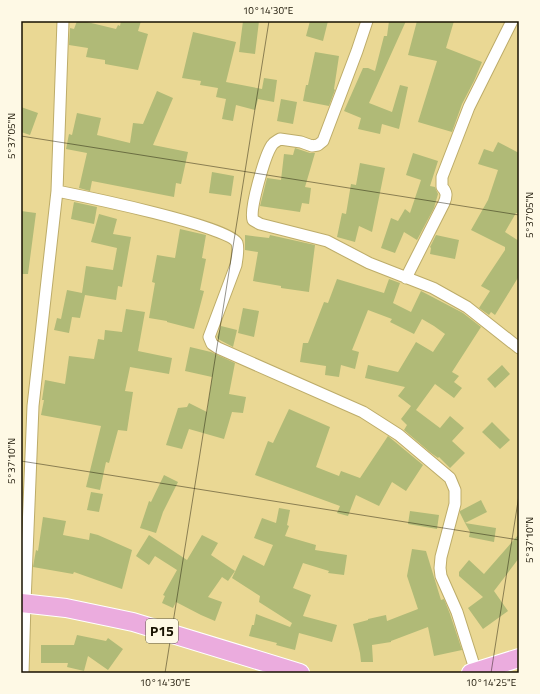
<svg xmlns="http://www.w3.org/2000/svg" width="540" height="694" font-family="'Titillium Web',sans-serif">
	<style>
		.building { fill: #b0ba77 }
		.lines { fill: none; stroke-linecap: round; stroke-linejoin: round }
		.street-casing { stroke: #bdac69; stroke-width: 13 }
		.primary-casing { stroke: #fff; stroke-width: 20 }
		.street { stroke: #fff; stroke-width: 11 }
		.primary { stroke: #ebacde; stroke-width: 18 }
		.ticks { fill: none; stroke: #171100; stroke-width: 1; stroke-opacity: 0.45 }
		.labels { text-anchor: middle; stroke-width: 3; stroke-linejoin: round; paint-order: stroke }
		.shield { fill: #fef9e5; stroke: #5c5745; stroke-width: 1 }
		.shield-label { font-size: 14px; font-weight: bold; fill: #171100 }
		.neatline { fill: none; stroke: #171100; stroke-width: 1.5 }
		.ticks-label { font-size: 10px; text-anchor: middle; fill: #171100 }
	</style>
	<rect width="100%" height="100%" fill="#ead894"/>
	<path class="building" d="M77,21h6l33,8 2,-4 2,1 1,-5h20l-3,10 10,3 -10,36 -33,-6v-4l-19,-3 2,-9 -19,-3 1,-17 4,1z
		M243,21h16l-4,33 -16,-2z
		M310,21h18l-5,20 -17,-5z
		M389,21h17l-37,82 23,9 8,-27 8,2 -9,42 -17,-5 -2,10 -22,-5 3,-11 -17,-7 19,-43h5l7,3 9,-35h3z
		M417,21h37l-8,27 36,14 -8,19 -12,23 -10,28 -34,-10 19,-61 -29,-6z
		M193,32l43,10 -10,40 36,7 2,-11 13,2 -3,22 -16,-3 -3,11 -19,-5 -3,16 -11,-2 4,-20 -10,-2 2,-9 -18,-3 1,-4 -19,-3z
		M315,52l24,4 -5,33 1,1 -6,16 -26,-5 3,-16h2z
		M157,91l16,7 -20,47 35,7 -7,32 -5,-1 -2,14 -82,-16 -2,10 -11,-3 8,-35 -21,-4 3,-15 3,1 5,-22 24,5 -4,17 33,8 3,-20 10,1z
		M281,99l16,3 -4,22 -16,-3z
		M21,107l17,6 -8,22 -9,-3z
		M498,142l21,11v61l-3,-1 -11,19 14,9v35l-24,39 -4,-3 -2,3 -10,-7 11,-17 -9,-5 24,-36v-3l-34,-17 17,-30 10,-30 -20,-6 6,-15 9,3z
		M295,148l15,5h5l-10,34 6,1 -2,16 -7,-1 -2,9 -40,-6 7,-28 14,2 3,-26 9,1z
		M413,153l25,8 -8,25 5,1 3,7 -4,14 -17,32 -13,-8 -9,21 -14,-5 10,-30 7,3 7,-12 5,4 11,-33 -15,-5z
		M360,163l25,5 -13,64 -13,-6 -4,16 -18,-5 5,-24 4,1 5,-30 5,1z
		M212,172l22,4 -3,20 -22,-3z
		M74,202l23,5 -3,17 -23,-5z
		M21,211l15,2 -8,61h-7z
		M99,214l18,5 -4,15 18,3 -9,50 -4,-1 -2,14 -31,-5 -5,23 -8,-1 -3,16 -15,-3 3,-12 4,1 6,-29 15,3 4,-27 27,4 4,-22 -26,-6z
		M180,229l26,6 -4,23 4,1 -6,31 4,1 -10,38 -27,-7v-1l-18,-3 6,-35 -3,-1 5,-27 18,3z
		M245,235l24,3 1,-3 45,10 -6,47 -28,-4v-2l-28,-5 5,-29 -13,-2z
		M436,235l23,5 -4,19 -25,-5 1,-6 -1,-1z
		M337,279l47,14 5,-14 11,4 -7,20 18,9 10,-21 42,22 18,14 -29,45 7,4 -5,6 8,6 -8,10 -19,-14 -19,26 24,18 10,-12 14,12 -12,13 13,12 -15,15 -11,-11 -1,1 -7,-5 -27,-23 3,-5 -6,-6 10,-13 -13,-10 7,-9 -40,-9 3,-13 30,7 18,-30 17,10 12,-18 -11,-8 -12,-7 -8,15 -24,-12 2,-3 -24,-9 -16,40 7,2 -4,17 -14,-4 -2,12 -14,-2 1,-9 -26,-4 3,-19h5l16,-41 4,1z
		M243,308l16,3 -5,26 -16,-4z
		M126,309l19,3 -7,39 34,7 -3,16 -39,-7 -5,24 8,1 -6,39 -9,-1 -9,33 -3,-1 -6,28 -14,-3 15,-61 -60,-11 3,-15h-2l3,-20 20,4 4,-28 25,3 4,-20 6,1 1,-10 17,2z
		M221,326l16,4 -4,17 -15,-8 -1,-2z
		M190,347l21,5 24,11 -6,31 17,3 -3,16 -11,-1 -8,27 -35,-10 -7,20 -16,-4 12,-37 9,-1 2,-4 18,9 5,-35 -27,-6z
		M502,365l8,9 -15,14 -8,-9z
		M289,409l41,18 -14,40 23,9 2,-5 19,7 28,-42 35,29 -17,26 -14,-9 -13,24 -23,-11 -8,21 -11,-3 3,-7 -85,-31 13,-34 5,2z
		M492,422l18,18 -10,9 -18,-17z
		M164,475l14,7 -15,30 -7,21 -16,-5 9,-27 2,1z
		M91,492l12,2 -4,18 -12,-2z
		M481,500l6,12 -22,11 -5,-10v-2z
		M279,508l11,2 -3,15 2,1 -4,10 31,9 -1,5 32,5 -3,20 -16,-2 1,-2 -26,-8 -10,25 18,7 -8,21 34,9 -5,17 -33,-9 -4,17 -19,-5 1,-2 -28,-7 3,-11h2l2,-11 34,13 2,-4 -33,-21 1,-6 -28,-18 11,-23 21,11 9,-21 -19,-7 8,-20 14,5z
		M410,511l29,4 -2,14 -29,-5z
		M43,517l23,4 -3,14 26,5 1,-7 8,2 34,15 -10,39 -48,-17 -1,2 -40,-7 3,-17 2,1z
		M465,523l31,5 -2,14 -25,-5 1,-5z
		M519,534v24l-25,33 14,20 -25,18 -15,-21 15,-11 -24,-21v-4l10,-12 15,14z
		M149,535l38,25 15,-25 16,8 -7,12 24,16 -7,10 -6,-4 -14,20 14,5 -7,19 -14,-6 -25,-13 -3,6 -11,-5 3,-7 -2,-1 14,-25 -22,-14 -6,9 -13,-9z
		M412,549l14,2 15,49 3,-1 6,15 12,36 -28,6 -6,-29 -37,14v1l-19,3 1,17h-12l-1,-9 -7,-29 15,-4v-1l18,-4 1,6 31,-12 -11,-33z
		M77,635l29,6 2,-3 15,11 -15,21 -20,-14 -4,15 -17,-4 1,-4h-27v-18h33z"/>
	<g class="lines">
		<g class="street-casing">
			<path id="street" d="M367,21l-10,30 -34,90 -5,4 -6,1 -11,-4 -21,-3c-3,2 -6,3 -8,6 -7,10 -23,65 -19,75l7,4 67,17 42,22 64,25 34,19 52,41
				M57,191c25,5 172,35 180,52 2,6 0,15 -1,22l-27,72 3,7 6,4 145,64 36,23 51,43 5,12v14l-14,53 -1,11 1,8 16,36 19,60
				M406,278l38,-75c3,-7 3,-11 -2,-16v-10l27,-70 43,-86
				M23,673l2,-70 8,-197 24,-215 6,-170"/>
		</g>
		<g class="primary-casing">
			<path id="primary" d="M21,603l45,5 67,14 167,51
				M471,673l48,-15"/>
		</g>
		<use href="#street" class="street"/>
		<use href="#primary" class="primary"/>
	</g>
	<path class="ticks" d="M21,136l498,79M21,461l498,79M165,673l104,-652M491,673l28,-178"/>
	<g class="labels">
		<rect class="shield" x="146" y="619" width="32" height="24" rx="3"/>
		<g class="shield-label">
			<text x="162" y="636">P15</text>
		</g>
	</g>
	<rect width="540" height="694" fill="none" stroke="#fef9e5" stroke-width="44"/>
	<rect x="22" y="22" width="496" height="650" class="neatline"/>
	<g class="ticks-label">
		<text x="268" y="14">10°14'30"E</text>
		<text transform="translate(11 136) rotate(-90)" y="4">5°37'05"N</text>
		<text transform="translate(529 215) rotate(-90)" y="4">5°37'05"N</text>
		<text transform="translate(11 461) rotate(-90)" y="4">5°37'10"N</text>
		<text transform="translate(529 540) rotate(-90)" y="4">5°37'10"N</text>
		<text x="165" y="686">10°14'30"E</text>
		<text x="491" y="686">10°14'25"E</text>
	</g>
</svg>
